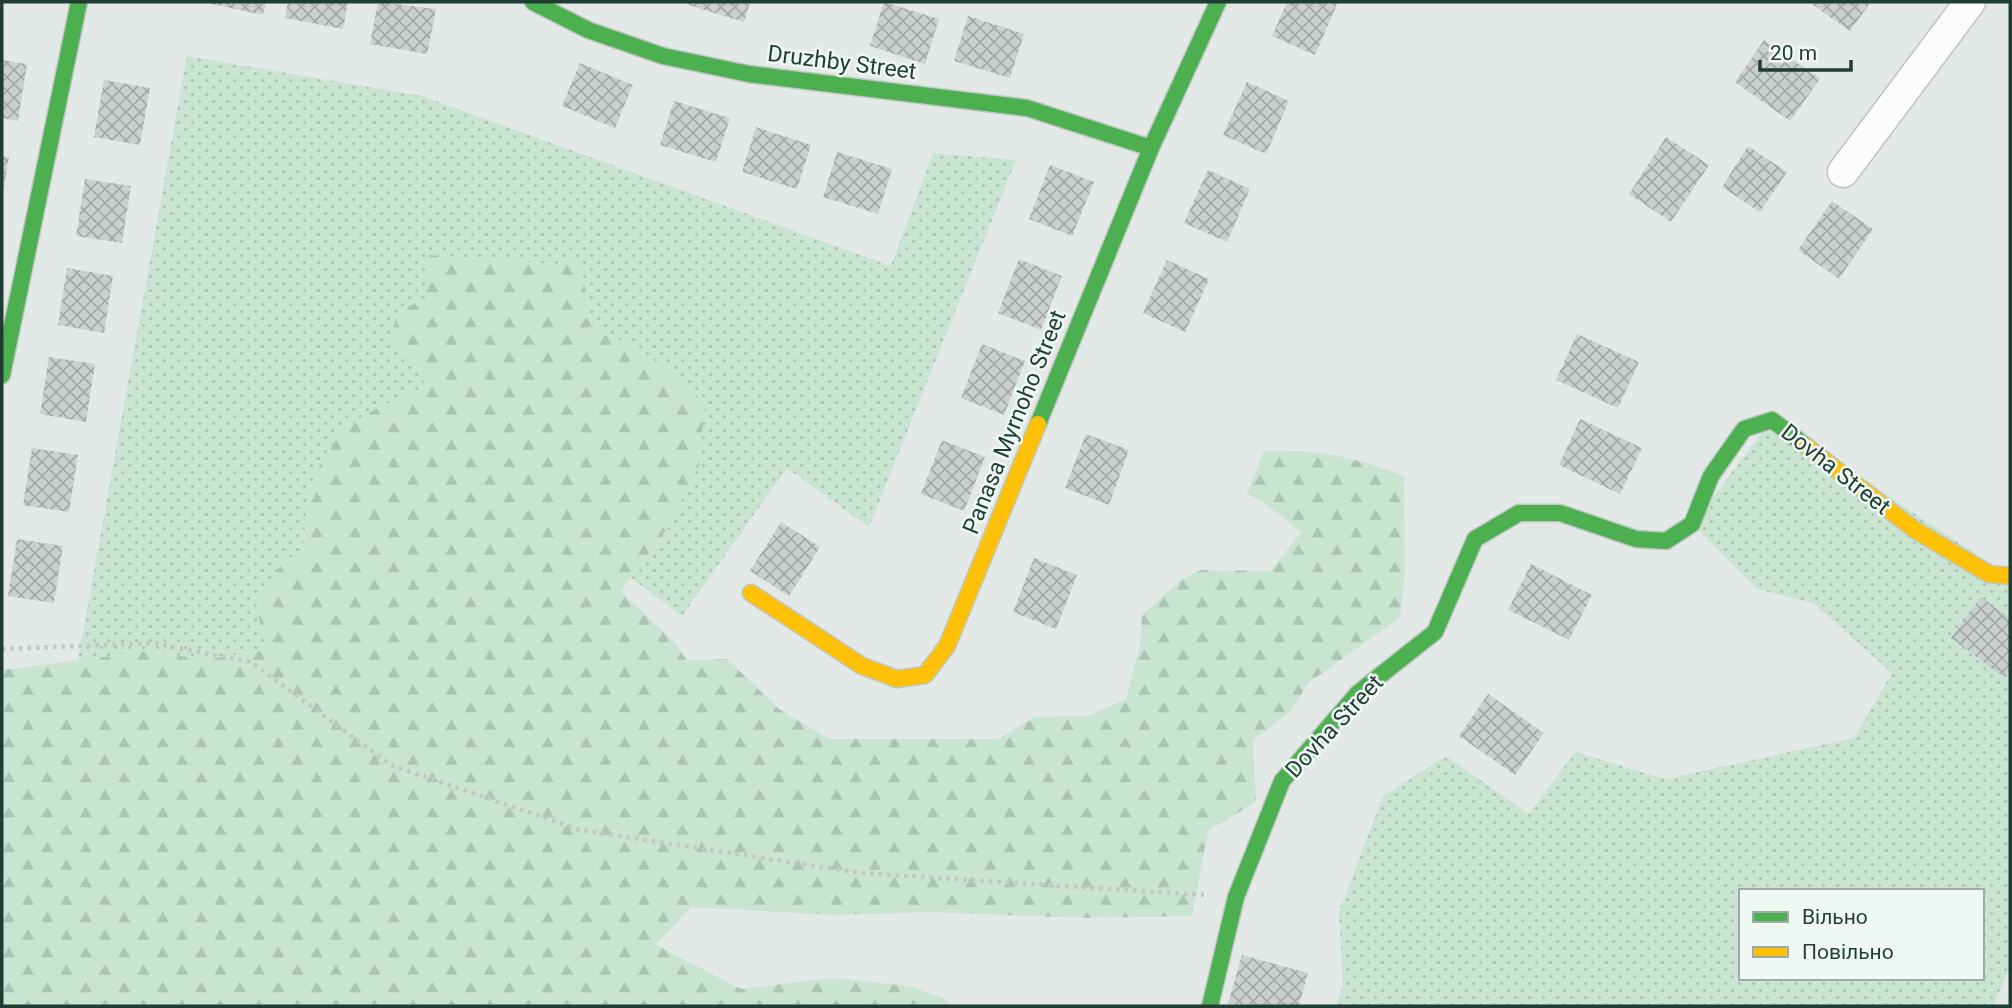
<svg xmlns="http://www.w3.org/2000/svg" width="2012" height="1008" font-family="Roboto,sans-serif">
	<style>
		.grass { fill: url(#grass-dots); fill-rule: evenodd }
		.forest { fill: url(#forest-firs) }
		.building { fill: url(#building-cross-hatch) }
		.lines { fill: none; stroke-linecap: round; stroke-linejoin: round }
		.street-casing { stroke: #c0c6c3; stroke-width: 33 }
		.fast-casing { stroke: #bec7c3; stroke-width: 19 }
		.slow-casing { stroke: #bec7c3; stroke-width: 19 }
		.path { stroke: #c0c9c5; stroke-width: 4.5; stroke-dasharray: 3.5 5; stroke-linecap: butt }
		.street { stroke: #fbfcfb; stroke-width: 30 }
		.fast { stroke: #4caf50; stroke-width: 16 }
		.slow { stroke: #ffc107; stroke-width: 16 }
		.labels { text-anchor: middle; stroke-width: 5; stroke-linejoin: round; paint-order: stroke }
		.street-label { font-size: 23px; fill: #1f3d35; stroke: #f0f8f4 }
	</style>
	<defs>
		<pattern id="grass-dots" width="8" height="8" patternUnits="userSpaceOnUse" patternTransform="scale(1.75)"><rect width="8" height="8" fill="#cae4d2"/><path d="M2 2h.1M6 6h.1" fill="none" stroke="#adc4b5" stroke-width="1.8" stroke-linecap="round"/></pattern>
		<pattern id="forest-firs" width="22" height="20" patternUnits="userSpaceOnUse" patternTransform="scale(1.75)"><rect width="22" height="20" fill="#cae4d2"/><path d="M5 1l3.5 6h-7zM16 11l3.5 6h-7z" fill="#adc4b5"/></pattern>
		<pattern id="building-cross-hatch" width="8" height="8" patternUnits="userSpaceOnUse" patternTransform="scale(1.75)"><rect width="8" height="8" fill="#cad0cd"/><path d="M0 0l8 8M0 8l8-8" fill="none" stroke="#a3aaa7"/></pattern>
	</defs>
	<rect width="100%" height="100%" fill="#e3e9e6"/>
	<path class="grass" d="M187,56l235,40 469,170 42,-113 83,7 -147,367 -82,-59 -105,148 -51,-38 38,-52 -20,-170 -57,-30 -12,-66 -24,4 -126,-9 -5,43 -29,15 31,73 -74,37 -47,92 -3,42 -36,93 -58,9 -66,-7 -65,8z
		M1772,420l238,156v392l-17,38h-657l7,-21 -4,-73 44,-116 63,-40 83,58 46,-62 91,27 188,-41 38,-65 -79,-70 -56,-14 -65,-65zM1741,891h241v87h-241z"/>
	<path class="forest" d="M429,255l127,9 24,-4 12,66 57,30 56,47 -6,62 -30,61 -48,65 52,50 14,19 40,-1 52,50 50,30h169l37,-22 53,-1 38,-17 14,-53 2,-31 40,-36 19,-9 69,1 31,-38 -36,-30 -18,-9 17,-43c54,-2 91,6 140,25l1,98 -5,44 -92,65 -17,28 -38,29 3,62 -48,29 -16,85 -109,2 -152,-6 -98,3 -142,-8 -35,38 85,44 91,-11 76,8 38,13 4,7h-948v-336l141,-18 66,7 57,-9 -10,-45 29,-47 18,-2c3,-50 7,-99 50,-133 20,-16 51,-26 74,-37l-34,-49 3,-24 29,-15z"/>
	<path class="building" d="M202,2h64l-3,13z
		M288,2h60l-5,27 -58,-11z
		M378,2l58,7 -9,45 -57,-10z
		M689,2h61l-6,20 -56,-17z
		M884,2l55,17 -14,45 -55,-18z
		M1287,2h51l-23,53 -43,-19z
		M1809,2h62l-21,29z
		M968,16l56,18 -14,44 -56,-17z
		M1764,40l56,39 -30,42 -55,-39z
		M2,60l25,4 -9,57 -16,-3z
		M580,63l53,22 -18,43 -53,-22z
		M104,80l46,8 -10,57 -46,-8z
		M1247,82l42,19 -23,53 -43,-19z
		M674,101l56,17 -14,44 -56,-17z
		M756,127l55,18 -14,44 -55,-17z
		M1666,137l43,28 -38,57 -42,-28z
		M1748,146l39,26 -27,40 -38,-25z
		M837,152l55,17 -14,45 -55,-17z
		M2,156l7,1 -6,36h-1z
		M1050,165l44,17 -22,54 -43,-17z
		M1208,170l42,19 -23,53 -43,-19z
		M85,179l46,7 -9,57 -46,-7z
		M1832,201l41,28 -34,50 -41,-29z
		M1019,259l43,17 -21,54 -43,-17z
		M1167,260l42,19 -24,53 -42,-19z
		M67,268l46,8 -9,57 -46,-8z
		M1577,334l62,28 -21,46 -62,-28z
		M982,344l43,17 -21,54 -43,-17z
		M49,357l46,7 -9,58 -46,-8z
		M1580,419l62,29 -22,46 -61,-29z
		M1086,434l43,16 -20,55 -44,-17z
		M942,440l43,17 -21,54 -43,-17z
		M32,448l46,7 -9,57 -46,-7z
		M781,522l39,25 -31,49 -39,-25z
		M17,539l46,7 -9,57 -46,-7z
		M1034,558l43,17 -21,54 -43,-17z
		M1531,564l61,31 -23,45 -61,-30z
		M1981,597l29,22v52l-5,7 -54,-40z
		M1488,694l56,39 -29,42 -56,-39z
		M1242,955l66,18 -9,33 -71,-2z"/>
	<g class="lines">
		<g class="street-casing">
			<path id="street" d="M1843,172l127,-170"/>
		</g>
		<g class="fast-casing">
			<path id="fast" d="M533,2l55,28 75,26 86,18 278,34 124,40
				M2,375l77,-373
				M1038,424l113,-276 67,-146
				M1210,1006l26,-109 46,-116 76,-88 77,-61 40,-93 44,-26h41l76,26 30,2 26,-17 19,-48 33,-47 28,-9 34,26"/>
		</g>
		<g class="slow-casing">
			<path id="slow" d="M1806,446l109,84 74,44 21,2
				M751,593l111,73 35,13 28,-4 22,-29 91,-222"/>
		</g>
		<path class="path" d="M2,649l151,-6 98,19 140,103 189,65 281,43 343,22"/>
		<use href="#street" class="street"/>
		<use href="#fast" class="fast"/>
		<use href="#slow" class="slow"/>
	</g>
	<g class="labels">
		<g class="street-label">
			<text transform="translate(842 62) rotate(7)" y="8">Druzhby Street</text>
			<text transform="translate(1014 422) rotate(-68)" y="8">Panasa Myrnoho Street</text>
			<text transform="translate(1836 469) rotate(38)" y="8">Dovha Street</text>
			<text transform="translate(1334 726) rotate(-47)" y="8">Dovha Street</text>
		</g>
	</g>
	<rect width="2012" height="1008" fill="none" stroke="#1f3d35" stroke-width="7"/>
	<rect x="1739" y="889" width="245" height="91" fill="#f0f8f4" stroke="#9cada8" stroke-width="2"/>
	<rect x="1753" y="912" width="35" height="10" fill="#4caf50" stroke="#9cada8" stroke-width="2"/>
	<text x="1802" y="924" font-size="21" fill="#1f3d35">Вільно</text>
	<rect x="1753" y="947" width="35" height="10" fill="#ffc107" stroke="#9cada8" stroke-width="2"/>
	<text x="1802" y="959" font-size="21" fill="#1f3d35">Повільно</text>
	<path d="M1760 60v10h91v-10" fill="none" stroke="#1f3d35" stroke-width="3.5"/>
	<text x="1770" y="60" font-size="21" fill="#1f3d35" stroke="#f0f8f4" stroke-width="5" paint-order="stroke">20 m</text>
</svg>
